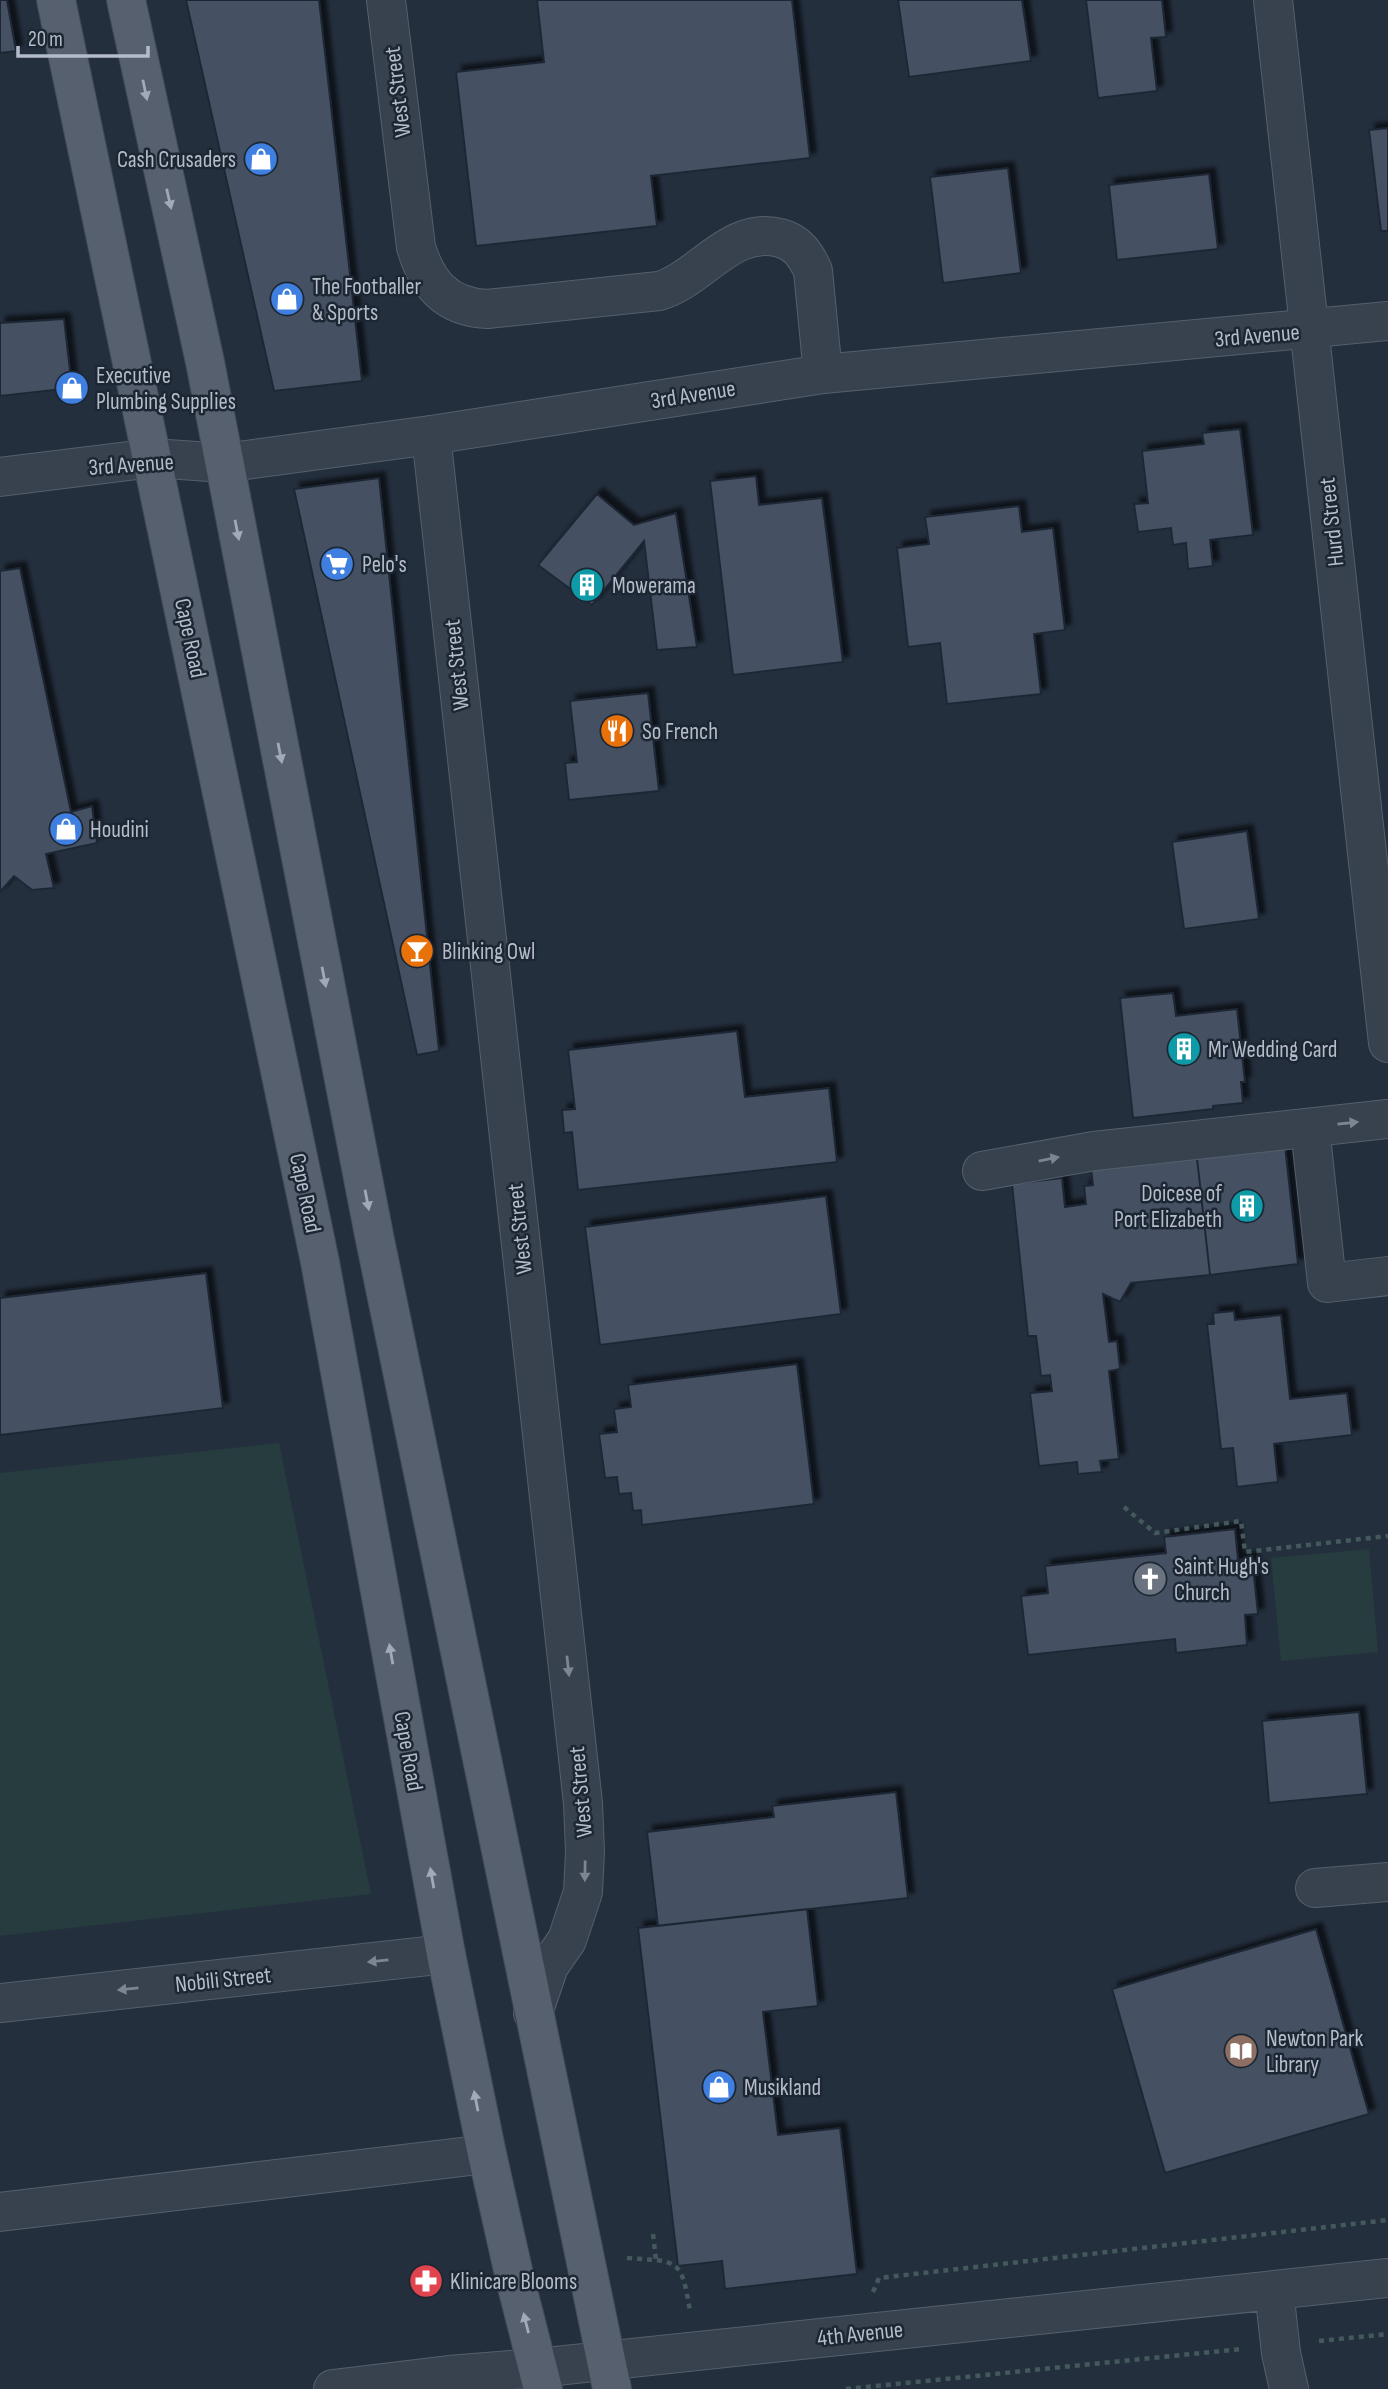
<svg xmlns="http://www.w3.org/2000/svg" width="1388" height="2389" font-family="'Sofia Sans Condensed',sans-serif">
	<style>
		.green { fill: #263c3f }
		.building { fill: #455162; stroke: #1f2835; stroke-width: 2; filter: url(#shadow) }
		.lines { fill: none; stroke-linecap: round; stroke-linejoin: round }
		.minor-casing { stroke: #565f6c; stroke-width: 40 }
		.major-casing { stroke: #414a57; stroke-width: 40 }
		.path { stroke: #44595c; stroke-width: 4.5; stroke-dasharray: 5 5; stroke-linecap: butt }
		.minor { stroke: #38414e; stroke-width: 38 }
		.major { stroke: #56606e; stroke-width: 38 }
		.oneway { fill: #a1aab7 }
		.oneway2 { fill: #7c8592 }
		.labels { text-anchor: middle; stroke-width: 5; stroke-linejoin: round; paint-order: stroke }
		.street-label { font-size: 23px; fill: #b4bcc9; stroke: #1d2633 }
		.poi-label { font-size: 23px; fill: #b4bcc9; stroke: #1d2633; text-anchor: start }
	</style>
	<defs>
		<filter id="shadow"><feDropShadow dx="6" dy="-6" stdDeviation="2" flood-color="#0009"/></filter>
	</defs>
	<rect width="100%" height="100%" fill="#242f3e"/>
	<path class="green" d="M279,1443l92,451 -371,42v-463z
		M1369,1549l9,103 -97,9 -10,-103z"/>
	<path class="building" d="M0,0h7l9,51 -16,2z
		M186,0h133l43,381 -88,10z
		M537,0h255l18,158 -159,18 6,50 -181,20 -20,-174 88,-10z
		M898,0h124l9,61 -122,16z
		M1086,0h76l4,37 -15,1 6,53 -59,7z
		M1388,128v103h-7l-12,-101z
		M1008,168l13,105 -78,10 -13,-106z
		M1209,174l9,75 -101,11 -8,-75z
		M64,319l8,69 -72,8v-73z
		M1240,429l13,106 -43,5 3,26 -25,3 -2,-26 -13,2 -2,-17 -33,4 -4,-28 14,-1 -6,-52 62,-7 -2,-11z
		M756,476l3,29 63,-7 21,164 -110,13 -23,-194z
		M379,478l60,573 -22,4 -123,-566z
		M597,494l37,31 42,-12 21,134 -40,3 -13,-109 -52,64 -54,-40z
		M1019,506l3,26 31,-4 12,102 -31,4 7,60 -94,10 -7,-61 -32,4 -11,-99 32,-4 -4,-27z
		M20,568l51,244 21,-6 5,37 -51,11 8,34 -22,2 -18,-14 -14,16v-321z
		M648,693l11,98 -90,9 -4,-37 12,-1 -7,-61z
		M1247,831l12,88 -75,10 -12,-87z
		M1173,993l3,23 61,-7 8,73h-4l2,21 -30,3v3l-80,9 -13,-120z
		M737,1031l8,66 84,-9 8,74 -259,28 -6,-58 -8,1 -2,-23 13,-1 -7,-59z
		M1284,1137l14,127 -88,11 -14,-126z
		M1196,1149l14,126 -79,8 -11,19 -17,-8 6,48 8,-1 3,28 -11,2 10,88 -19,2 2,11 -24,2 -1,-12 -38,4 -9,-73 22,-2 -2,-16 -9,1 -5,-40h-8l-16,-152 50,-6 3,29 21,-3 -2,-18 9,-1 -3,-25z
		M826,1196l15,118 -241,31 -15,-118z
		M206,1273l17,135 -223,27v-137z
		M1234,1311l1,9 46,-5 9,84 57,-6 5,42 -78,9 4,38 -41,5 -4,-39 -12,1 -14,-125h7l-1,-11z
		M797,1364l17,140 -172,21 -1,-15 -8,1 -2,-18 -12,1 -2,-17 -12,1 -6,-44 18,-2 -3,-23 17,-2 -3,-22z
		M1235,1529l3,31 14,-2 6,56 -13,1 2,30 -71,8 -1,-14 -147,16 -7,-59 27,-3 -3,-27 121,-13 -2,-16z
		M1359,1712l8,82 -98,9 -7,-82z
		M896,1792l12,106 -250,28 -11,-94 127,-15 -2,-11z
		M807,1909l11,97 -55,6 15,123 62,-7 17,146 -132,15 -3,-28 -44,5 -40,-338z
		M1316,1929l53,185 -204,59 -53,-184z"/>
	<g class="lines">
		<g class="minor-casing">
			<path id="minor" d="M386,0l30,247c11,37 30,60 71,62l172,-18c42,-12 72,-66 121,-53 17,4 26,17 33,33l10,103
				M1273,0l115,1043
				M431,435l152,1368 2,49 -2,40 -16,48 -18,26 -16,47
				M0,477l153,-19 71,5 207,-28 392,-61 565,-53
				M1310,1128l17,155 61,-7
				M982,1171l112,-20 294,-32
				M1315,1888l73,-6
				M0,2003l446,-49
				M0,2212l487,-58
				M1274,2290l7,63 8,36
				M333,2389l116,-14 88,-7 851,-90"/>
		</g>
		<g class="major-casing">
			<path id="major" d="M56,0l264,1262 126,692 41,200 28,125 28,110
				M126,0l79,362 169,873 238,1154"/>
		</g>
		<path class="path" d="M1124,1507l31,26 86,-12 4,31 143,-16
			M653,2234l3,26
			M627,2258c52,4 54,-1 63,53
			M873,2292l6,-14 509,-58
			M1319,2341l69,-7
			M846,2389l395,-40"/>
		<use href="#minor" class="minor"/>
		<use href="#major" class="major"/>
	</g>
	<defs><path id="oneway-solid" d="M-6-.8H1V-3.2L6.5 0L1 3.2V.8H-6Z" transform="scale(1.75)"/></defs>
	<g class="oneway">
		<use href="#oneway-solid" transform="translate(145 90) rotate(78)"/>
		<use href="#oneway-solid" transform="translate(169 199) rotate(77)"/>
		<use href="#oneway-solid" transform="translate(237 530) rotate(79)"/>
		<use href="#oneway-solid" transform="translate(280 753) rotate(79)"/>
		<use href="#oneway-solid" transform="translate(324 977) rotate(79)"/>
		<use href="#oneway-solid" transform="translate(367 1200) rotate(79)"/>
		<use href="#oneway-solid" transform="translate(391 1654) rotate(-100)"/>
		<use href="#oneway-solid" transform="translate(432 1878) rotate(-100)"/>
		<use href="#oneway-solid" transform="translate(476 2101) rotate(-101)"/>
		<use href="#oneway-solid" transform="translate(526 2323) rotate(-104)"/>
	</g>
	<g class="oneway2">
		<use href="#oneway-solid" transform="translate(1348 1123) rotate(-6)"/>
		<use href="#oneway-solid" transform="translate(1049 1159) rotate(-11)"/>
		<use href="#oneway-solid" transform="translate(568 1666) rotate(84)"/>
		<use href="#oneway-solid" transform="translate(585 1871) rotate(91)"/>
		<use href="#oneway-solid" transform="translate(378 1961) rotate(174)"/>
		<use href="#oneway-solid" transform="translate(128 1989) rotate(174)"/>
	</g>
	<defs>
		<g id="shop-disc" transform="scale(1.75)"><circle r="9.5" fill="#3f7fe0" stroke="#1d2633"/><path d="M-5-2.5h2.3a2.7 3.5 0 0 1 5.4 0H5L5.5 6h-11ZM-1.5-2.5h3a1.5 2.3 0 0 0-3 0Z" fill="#fff"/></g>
		<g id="supermarket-disc" transform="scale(1.75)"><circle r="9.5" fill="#3f7fe0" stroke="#1d2633"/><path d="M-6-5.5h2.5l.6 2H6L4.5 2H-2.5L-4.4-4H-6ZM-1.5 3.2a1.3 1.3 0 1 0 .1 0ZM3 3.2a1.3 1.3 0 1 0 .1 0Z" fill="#fff"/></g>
		<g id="building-disc" transform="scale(1.75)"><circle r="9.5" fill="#0f9aa8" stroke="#1d2633"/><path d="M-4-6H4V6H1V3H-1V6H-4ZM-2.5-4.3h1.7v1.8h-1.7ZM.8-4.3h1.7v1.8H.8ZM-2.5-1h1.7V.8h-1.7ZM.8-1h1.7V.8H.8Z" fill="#fff"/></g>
		<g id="restaurant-disc" transform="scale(1.75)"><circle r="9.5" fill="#e8710a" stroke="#1d2633"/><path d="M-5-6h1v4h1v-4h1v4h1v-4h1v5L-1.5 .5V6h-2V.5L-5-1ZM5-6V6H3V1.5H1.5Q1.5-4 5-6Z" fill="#fff"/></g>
		<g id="bar-disc" transform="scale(1.75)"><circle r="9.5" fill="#e8710a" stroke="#1d2633"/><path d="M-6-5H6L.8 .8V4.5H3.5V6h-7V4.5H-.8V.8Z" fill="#fff"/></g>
		<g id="church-disc" transform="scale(1.75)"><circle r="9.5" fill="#6b7280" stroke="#1d2633"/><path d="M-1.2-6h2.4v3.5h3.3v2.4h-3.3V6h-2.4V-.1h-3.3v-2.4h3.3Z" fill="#fff"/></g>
		<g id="library-disc" transform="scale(1.75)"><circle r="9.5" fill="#8d6e63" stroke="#1d2633"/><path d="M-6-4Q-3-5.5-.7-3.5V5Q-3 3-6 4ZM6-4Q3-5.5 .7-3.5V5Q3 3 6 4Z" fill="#fff"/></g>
		<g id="pharmacy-disc" transform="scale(1.75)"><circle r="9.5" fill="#e0444e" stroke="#1d2633"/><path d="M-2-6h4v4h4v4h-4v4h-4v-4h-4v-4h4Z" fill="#fff"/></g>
	</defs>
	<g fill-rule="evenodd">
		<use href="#shop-disc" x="261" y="159"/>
		<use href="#shop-disc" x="287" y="299"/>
		<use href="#shop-disc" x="72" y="388"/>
		<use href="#supermarket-disc" x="337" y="564"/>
		<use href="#building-disc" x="587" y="585"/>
		<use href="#restaurant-disc" x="617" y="731"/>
		<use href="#shop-disc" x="66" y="829"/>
		<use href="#bar-disc" x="417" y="951"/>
		<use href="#building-disc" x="1184" y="1049"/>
		<use href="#building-disc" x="1247" y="1206"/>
		<use href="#church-disc" x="1150" y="1579"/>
		<use href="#library-disc" x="1241" y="2051"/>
		<use href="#shop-disc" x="719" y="2087"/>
		<use href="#pharmacy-disc" x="426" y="2281"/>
	</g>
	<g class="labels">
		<g class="street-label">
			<text transform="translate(397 92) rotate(-97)" y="8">West Street</text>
			<text transform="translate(1257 335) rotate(-5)" y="8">3rd Avenue</text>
			<text transform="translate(693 394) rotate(-9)" y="8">3rd Avenue</text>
			<text transform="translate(131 464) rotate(-4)" y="8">3rd Avenue</text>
			<text transform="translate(1331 522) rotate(-96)" y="8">Hurd Street</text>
			<text transform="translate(191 638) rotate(78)" y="8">Cape Road</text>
			<text transform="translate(456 665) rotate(-96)" y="8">West Street</text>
			<text transform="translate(306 1193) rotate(78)" y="8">Cape Road</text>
			<text transform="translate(519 1229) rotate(-96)" y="8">West Street</text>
			<text transform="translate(409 1751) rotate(80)" y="8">Cape Road</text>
			<text transform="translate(580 1792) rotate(-95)" y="8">West Street</text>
			<text transform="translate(223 1979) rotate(-6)" y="8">Nobili Street</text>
			<text transform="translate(860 2333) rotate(-6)" y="8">4th Avenue</text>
		</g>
		<g class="poi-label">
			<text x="236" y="167" text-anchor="end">Cash Crusaders</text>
			<text x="312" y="294">The Footballer<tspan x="312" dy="26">&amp; Sports</tspan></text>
			<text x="96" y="383">Executive<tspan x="96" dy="26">Plumbing Supplies</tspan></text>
			<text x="362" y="572">Pelo's</text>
			<text x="612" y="593">Mowerama</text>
			<text x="642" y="739">So French</text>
			<text x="90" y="837">Houdini</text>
			<text x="442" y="959">Blinking Owl</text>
			<text x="1208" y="1057">Mr Wedding Card</text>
			<text x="1222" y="1201" text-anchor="end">Doicese of<tspan x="1222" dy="26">Port Elizabeth</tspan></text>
			<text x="1174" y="1574">Saint Hugh's<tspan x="1174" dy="26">Church</tspan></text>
			<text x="1266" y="2046">Newton Park<tspan x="1266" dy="26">Library</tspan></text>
			<text x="744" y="2095">Musikland</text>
			<text x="450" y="2289">Klinicare Blooms</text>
		</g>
	</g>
	<path d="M18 46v10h130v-10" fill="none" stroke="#b4bcc9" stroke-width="3.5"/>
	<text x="28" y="46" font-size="21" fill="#b4bcc9" stroke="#1d2633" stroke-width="5" paint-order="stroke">20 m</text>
</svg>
